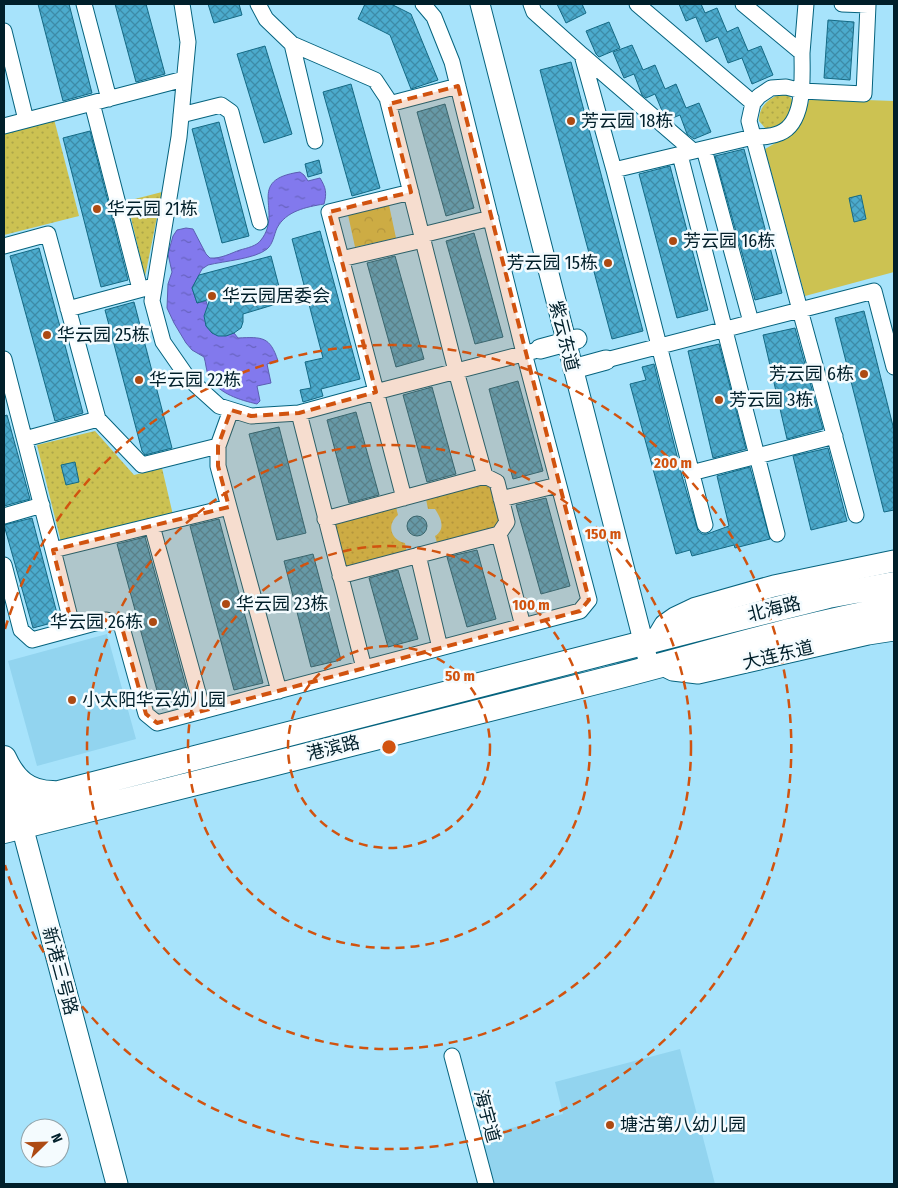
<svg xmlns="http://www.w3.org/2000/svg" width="898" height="1188" font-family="'Fira Sans Condensed','Noto Sans SC',sans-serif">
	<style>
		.built { fill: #92d4ef }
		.grass { fill: #ccc252 }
		.park { fill: url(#park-crowns) }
		.garden { fill: url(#garden-dots) }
		.water { fill: url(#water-ripples); stroke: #5b5eb2 }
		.building { fill: url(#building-cross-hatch); stroke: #146a85 }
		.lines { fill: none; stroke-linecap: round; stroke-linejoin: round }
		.minor-casing { stroke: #05637e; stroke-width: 17 }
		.tertiary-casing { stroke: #05637e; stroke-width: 21 }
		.secondary-casing { stroke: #05637e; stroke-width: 23 }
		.primary-casing { stroke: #05637e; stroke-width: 26 }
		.minor { stroke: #fff; stroke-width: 15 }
		.tertiary { stroke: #fff; stroke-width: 19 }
		.secondary { stroke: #fff; stroke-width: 21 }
		.primary { stroke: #fff; stroke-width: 24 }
		.marked { fill: #d1530f; fill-opacity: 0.2; stroke: #d1530f; stroke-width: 4; stroke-dasharray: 10 6; stroke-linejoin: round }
		.ring { fill: none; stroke: #d1530f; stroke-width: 2.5; stroke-dasharray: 9 6 }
		.poi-dot { fill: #ad4a13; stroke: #f4fbfe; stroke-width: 2 }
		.labels { text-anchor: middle; stroke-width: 5; stroke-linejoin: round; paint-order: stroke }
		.poi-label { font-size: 18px; fill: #001f2a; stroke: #f4fbfe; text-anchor: start }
		.street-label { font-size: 18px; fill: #001f2a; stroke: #f4fbfe }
		.centre { fill: #d1530f; stroke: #f4fbfe; stroke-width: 2.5 }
		.ring-label { font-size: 15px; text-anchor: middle; font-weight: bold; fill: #d1530f; stroke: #f4fbfe; stroke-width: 5; stroke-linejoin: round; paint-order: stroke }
	</style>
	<defs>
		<pattern id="park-crowns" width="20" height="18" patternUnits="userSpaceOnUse" patternTransform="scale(1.25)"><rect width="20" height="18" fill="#ccc252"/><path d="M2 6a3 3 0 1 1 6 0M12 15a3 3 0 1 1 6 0" fill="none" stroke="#ada648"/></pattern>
		<pattern id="garden-dots" width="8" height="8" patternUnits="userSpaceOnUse" patternTransform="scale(1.25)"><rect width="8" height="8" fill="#ccc252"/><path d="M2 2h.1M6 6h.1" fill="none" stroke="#ada648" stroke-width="1.8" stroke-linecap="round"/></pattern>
		<pattern id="water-ripples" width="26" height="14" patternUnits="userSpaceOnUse" patternTransform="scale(1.25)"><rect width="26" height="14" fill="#8279ed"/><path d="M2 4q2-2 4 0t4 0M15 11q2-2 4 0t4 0" fill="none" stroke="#6863c0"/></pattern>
		<pattern id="building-cross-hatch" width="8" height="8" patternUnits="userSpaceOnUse" patternTransform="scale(1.25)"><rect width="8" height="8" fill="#4cabcd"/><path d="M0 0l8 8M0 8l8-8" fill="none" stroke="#3d8ba7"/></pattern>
	</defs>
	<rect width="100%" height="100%" fill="#a7e3fb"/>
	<path class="built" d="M107,634l29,105 -99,27 -29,-105z
		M680,1049l35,135h-224l-13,-47 85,-23 -8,-32z"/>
	<path class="grass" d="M810,98l84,3v171l-89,24 -40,-147c27,-15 35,-21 45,-51z"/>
	<path class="park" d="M389,205l7,33 -41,9 -7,-32z"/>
	<path class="garden" d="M782,93l6,1 5,7c-3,17 -10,27 -28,27l-6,-7c0,-15 9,-22 23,-28z
		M54,119l25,97 -75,19v-103z
		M162,192l-17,85 -18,-76z
		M95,431l39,44 28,-7 11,47 -112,27 -24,-97z
		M484,484l8,5 8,31 -5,9 -57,17 -3,-10c11,-7 6,-18 0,-27h-7l-2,-10z
		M396,507l2,8c-12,10 -7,25 7,28l2,10 -62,17 -12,-46z"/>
	<path class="water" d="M300,172l4,3 4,6 12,-3c6,10 7,15 4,26 -18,3 -38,7 -47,24 -3,7 -4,16 -10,21 -12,10 -43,12 -59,16l-6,4 -10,19 5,15 9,-2 2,6 -2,19c8,10 15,12 28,7l4,5c24,-1 32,-2 40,23l-11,3 4,19 -14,3 3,15 -3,3c-17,-4 -38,-10 -48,-27 -3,-6 -3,-14 -5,-20l-12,-7 -6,-7 -12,-20 -7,-15 1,-24 4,-12 -4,-18 5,-18 4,-6 9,-2 7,1 13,25 4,4c11,1 21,-5 30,-8 7,-2 17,-4 21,-10 23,-29 -17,-60 39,-68z"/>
	<path class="building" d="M38,4h31l23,89 -29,8z
		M115,4h31l19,70 -29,8z
		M208,4h31l3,11 -28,8z
		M365,4h26l20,10 27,66 -27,9 -21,-54 -32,-16z
		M557,4h25l4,9 -20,10z
		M679,4h22l4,9 12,-5 10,24 11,-5 10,24 13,-5 12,29 -21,9 -10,-26 -14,5 -10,-26 -12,5 -10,-25 -10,4z
		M828,20l26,2 -4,58 -26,-2z
		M609,22l11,26 -21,9 -3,-3 -10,-23z
		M632,45l11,25 12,-5 10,24 11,-5 10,24 13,-5 12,29 -17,7 -7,-5 -7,-19 -10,4 -7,-6 -8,-19 -9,4 -4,-3 -8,-21 -10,4 -11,-26z
		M265,46l27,88 -28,9 -27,-89z
		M571,62l72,269 -31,8 -72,-269z
		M351,84l29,104 -28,8 -29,-104z
		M445,104l29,104 -28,8 -29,-104z
		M219,122l30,114 -27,7 -30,-114z
		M90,131l38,149 -27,7 -38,-149z
		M744,149l38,144 -27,7 -40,-144z
		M319,160l3,13 -14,4 -3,-13z
		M670,166l38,144 -31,8 -38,-144z
		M861,195l5,24 -12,3 -5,-24z
		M320,231l40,148 -39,10 2,7 -20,6 -3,-12 11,-2 -6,-26 18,-4 -31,-119z
		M474,233l29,104 -28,7 -29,-103z
		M39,248l44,165 -28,8 -45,-165z
		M271,256l12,46 -40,12v8l-2,6 -7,5 -8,3h-8l-6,-3 -6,-7 -2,-10 6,-17 -13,4 -5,-15 7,-13z
		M395,256l29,103 -28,8 -29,-104z
		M134,302l38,146 -27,7 -3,-4 -37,-141z
		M864,311l30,119v80l-10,2 -49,-194z
		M795,328l28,101 -36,10 -24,-104z
		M719,344l27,105 -33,9 -25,-107z
		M654,364l28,112 16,55 4,3h5l22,-8 -12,-50 33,-9 20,72 -35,9 -1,-3 -42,11 -2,-6 -14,4 -46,-170 16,-4 -4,-13z
		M518,381l25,90 -30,8 -24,-90z
		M432,387l24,87 -29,8 -24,-87z
		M356,412l23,83 -30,8 -22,-83z
		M7,415l23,84 -26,7v-90z
		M279,427l27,106 -29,7 -28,-106z
		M828,448l19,73 -36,9 -18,-74z
		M75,462l4,20 -13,3 -5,-20z
		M546,498l24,88 -29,8 -25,-89z
		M407 526a10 10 0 1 1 20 0a10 10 0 1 1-20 0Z
		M32,518l27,103 -26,7 -29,-103z
		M219,519l44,164 -29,7 -44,-164z
		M145,537l45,164 -28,8 -45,-165z
		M477,550l19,69 -29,8 -20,-70z
		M313,554l28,106 -30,7 -27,-106z
		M398,570l20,69 -30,8 -19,-69z"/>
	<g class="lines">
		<g class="minor-casing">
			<path id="minor" d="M84,4l25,95
				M182,4l6,38 -9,95 -27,164 11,41 25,36 31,28 32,10 48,-3 88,-24 147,-38
				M258,4l8,15 26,25 83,36 12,18 69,273 29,105
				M531,4l3,8 48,43
				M4,31l22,89
				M292,44l23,97
				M802,53l4,-49
				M92,103l48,186
				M753,103l6,-7 12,-8 15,-1 16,4 62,3 4,-89 -26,-1
				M389,104l69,-18
				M181,115l40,-10 10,7 29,110
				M4,126l180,-47
				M704,149l47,173
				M693,151l-111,-96 32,115 139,-33c9,0 18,0 27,-4 26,-11 22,-57 22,-80l-59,-49
				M680,155l97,379
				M614,170l91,355
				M422,235l69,-17
				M4,246l44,-12 50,185
				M341,259l82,-19
				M68,309l82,-22
				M4,359l49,191
				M606,360l194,-50 -51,-189 4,-18 -116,-99
				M299,413l65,255
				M25,439l73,-20 44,46 76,-19
				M691,473l144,-37
				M404,498l-75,-286 82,-20
				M501,499l57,-14
				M229,507l50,184
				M856,515l-56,-205 74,-19 20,76
				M4,516l38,-11
				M325,519l160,-43 12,6 10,40 -8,12 -159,42
				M152,526l51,185
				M499,534l24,92
				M418,555l22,93
				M4,565l17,65 11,10 74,-20 15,4 25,90 11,9 423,-112 9,-11 -65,-247 -72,-291 -18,-45 -11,-13
				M73,629l-20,-79 176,-43 -11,-41v-20l13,-36
				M452,1056l34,128"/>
		</g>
		<g class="tertiary-casing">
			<path id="tertiary" d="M480,4l170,664
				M540,349l37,-10
				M573,369l33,-9"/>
		</g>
		<g class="secondary-casing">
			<path id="secondary" d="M656,640l9,-15 10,-7 21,-10 78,-22 120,-25
				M663,665l10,5 25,3 170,-39 26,-4
				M5,762l112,422"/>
		</g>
		<g class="primary-casing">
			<path id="primary" d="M4,758c10,22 24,35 49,35
				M4,807l725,-186 99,-25 66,-12
				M4,831c203,-50 405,-102 608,-153 94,-24 187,-53 282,-70"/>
		</g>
		<use href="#minor" class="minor"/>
		<use href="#tertiary" class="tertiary"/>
		<use href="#secondary" class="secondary"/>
		<use href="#primary" class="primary"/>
	</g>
	<path class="marked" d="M458,86l131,514 -9,11 -423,112 -11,-9 -25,-90 -15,-4 -33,9 -20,-79 176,-43 -11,-41v-20l13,-36 20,6 48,-3 77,-21 -47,-180 82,-20 -22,-88z"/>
	<g class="ring">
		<circle cx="389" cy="747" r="101"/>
		<circle cx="389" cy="747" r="201"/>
		<circle cx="389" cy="747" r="302"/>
		<path d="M5 629A402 402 0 1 1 5 865"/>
	</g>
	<g class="poi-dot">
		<circle cx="571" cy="121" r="5"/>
		<circle cx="97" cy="209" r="5"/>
		<circle cx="673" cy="241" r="5"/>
		<circle cx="608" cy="263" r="5"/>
		<circle cx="212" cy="296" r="5"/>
		<circle cx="47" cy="335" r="5"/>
		<circle cx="864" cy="374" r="5"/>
		<circle cx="139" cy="380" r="5"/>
		<circle cx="719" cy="400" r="5"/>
		<circle cx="226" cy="604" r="5"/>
		<circle cx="153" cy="622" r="5"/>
		<circle cx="72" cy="700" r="5"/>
		<circle cx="610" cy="1125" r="5"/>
	</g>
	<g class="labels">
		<g class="poi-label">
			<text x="581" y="127">芳云园 18栋</text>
			<text x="107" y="215">华云园 21栋</text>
			<text x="683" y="247">芳云园 16栋</text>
			<text x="598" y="269" text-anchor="end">芳云园 15栋</text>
			<text x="222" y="302">华云园居委会</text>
			<text x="57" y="341">华云园 25栋</text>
			<text x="854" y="380" text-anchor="end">芳云园 6栋</text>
			<text x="149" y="386">华云园 22栋</text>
			<text x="729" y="406">芳云园 3栋</text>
			<text x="236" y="610">华云园 23栋</text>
			<text x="143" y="628" text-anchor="end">华云园 26栋</text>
			<text x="82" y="706">小太阳华云幼儿园</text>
			<text x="620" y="1131">塘沽第八幼儿园</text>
		</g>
		<g class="street-label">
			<text transform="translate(564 336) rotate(76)" y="6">紫云东道</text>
			<text transform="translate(774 609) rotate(-14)" y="6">北海路</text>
			<text transform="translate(778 655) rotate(-13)" y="6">大连东道</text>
			<text transform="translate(333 748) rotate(-14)" y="6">港滨路</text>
			<text transform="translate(60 971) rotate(75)" y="6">新港三号路</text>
			<text transform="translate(487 1116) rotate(75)" y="6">海宇道</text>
		</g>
	</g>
	<circle cx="389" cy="747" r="8" class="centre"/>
	<g class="ring-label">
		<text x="673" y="468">200 m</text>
		<text x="603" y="539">150 m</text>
		<text x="531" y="610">100 m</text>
		<text x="460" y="681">50 m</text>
	</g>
	<rect width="898" height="1188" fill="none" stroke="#001f2a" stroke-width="10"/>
	<g transform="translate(45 1143) rotate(67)"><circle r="24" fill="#f4fbfe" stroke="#92a3a9"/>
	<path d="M0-4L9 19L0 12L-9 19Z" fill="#ad4a13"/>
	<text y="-8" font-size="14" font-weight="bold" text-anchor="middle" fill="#001f2a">N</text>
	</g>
</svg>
